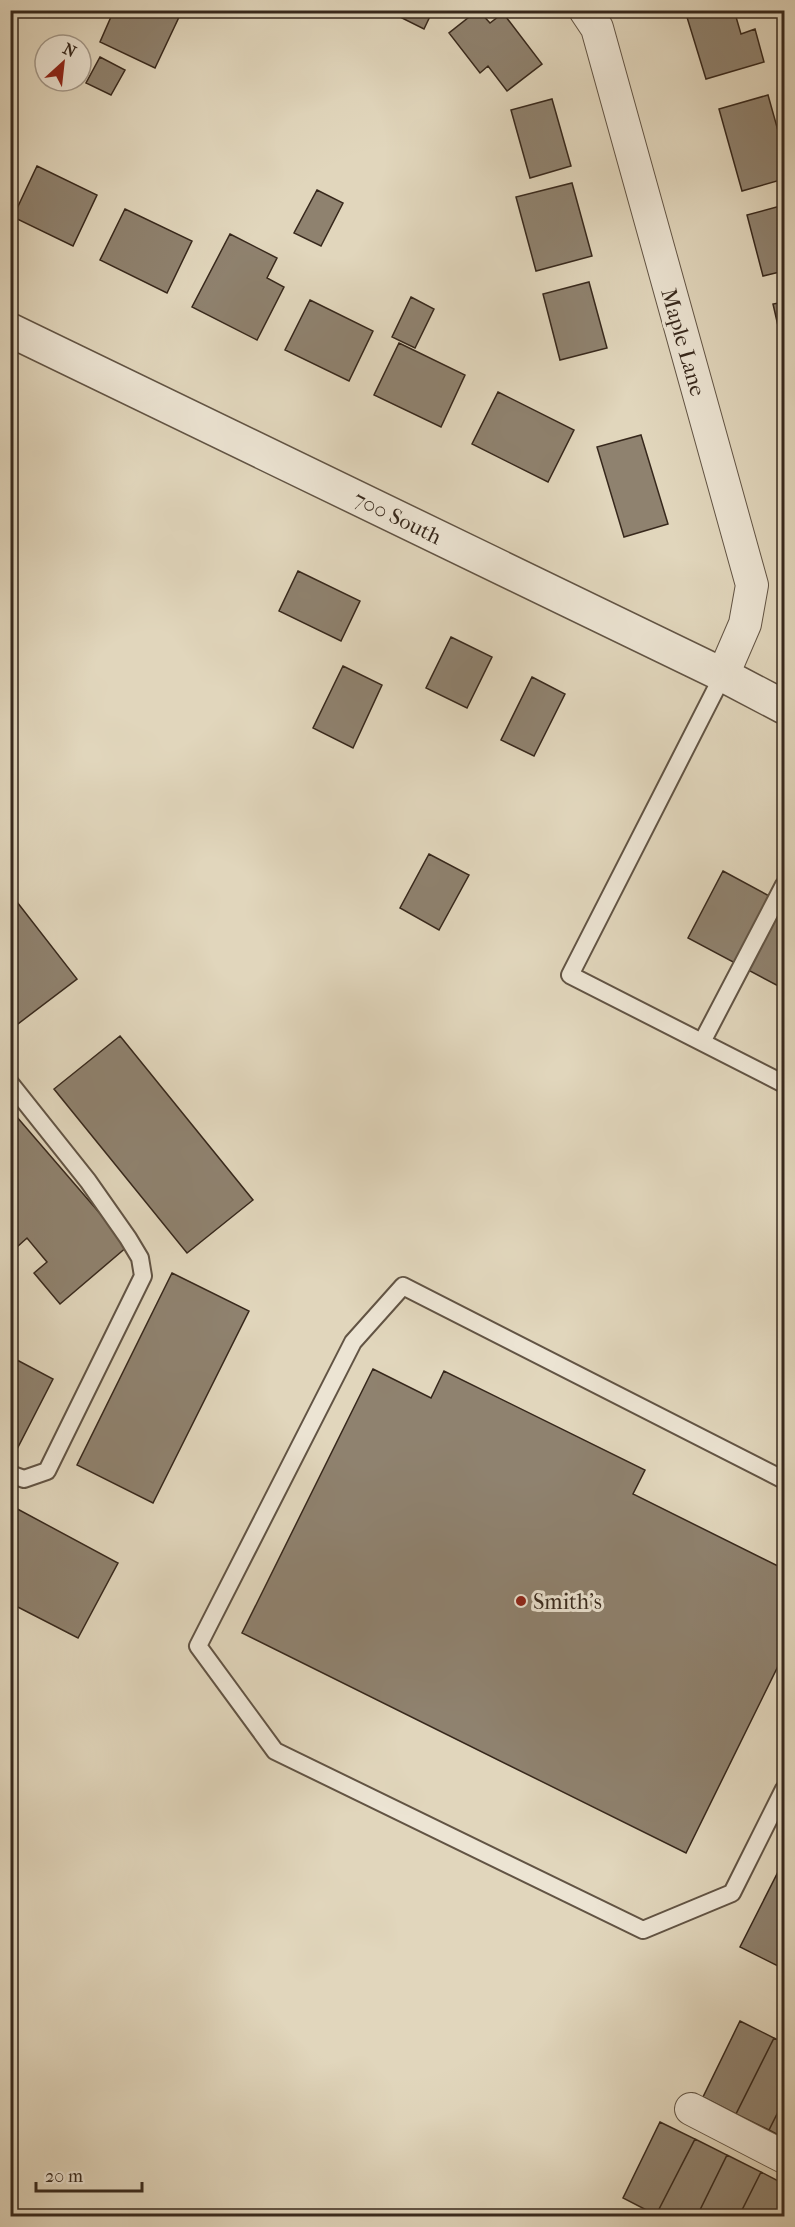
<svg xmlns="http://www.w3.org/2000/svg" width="795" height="2227" font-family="'IM FELL French Canon',serif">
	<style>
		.building { fill: #8f826f; stroke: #37281c; stroke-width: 1.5 }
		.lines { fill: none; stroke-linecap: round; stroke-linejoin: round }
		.service-casing { stroke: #625444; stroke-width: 20 }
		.minor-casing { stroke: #625444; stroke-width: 34 }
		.tertiary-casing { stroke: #625444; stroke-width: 36 }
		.service { stroke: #ece4d3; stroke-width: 16 }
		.minor { stroke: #ece4d3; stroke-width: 32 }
		.tertiary { stroke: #ece4d3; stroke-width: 33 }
		.poi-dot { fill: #8f2418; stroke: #ece4d3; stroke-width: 2 }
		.labels { text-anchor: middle; stroke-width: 6; stroke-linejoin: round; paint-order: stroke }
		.street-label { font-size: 22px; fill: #37281c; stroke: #ece4d3 }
		.poi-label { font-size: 22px; fill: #37281c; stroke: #ece4d3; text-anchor: start }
	</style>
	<rect width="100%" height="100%" fill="#e1d6bc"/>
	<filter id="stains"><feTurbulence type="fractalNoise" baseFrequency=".00333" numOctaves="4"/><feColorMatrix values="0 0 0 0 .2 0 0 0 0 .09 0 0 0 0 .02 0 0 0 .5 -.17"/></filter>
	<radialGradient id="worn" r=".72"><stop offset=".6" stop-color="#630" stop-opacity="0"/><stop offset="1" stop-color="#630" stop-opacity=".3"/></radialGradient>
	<path class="building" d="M114,10h25l8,4 2,-4h23l8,5 -25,53 -55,-26z
		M386,10h47l-9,19z
		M478,10l12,13 13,-10 39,51 -35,27 -19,-25 -8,7 -31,-40z
		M697,10h37l7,24 14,-5 9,33 -58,17 -20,-65z
		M100,57l25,13 -14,25 -25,-12z
		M768,95l16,57v27l-42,12 -23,-82z
		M552,99l19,67 -41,12 -19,-68z
		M37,166l60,29 -24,51 -60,-29z
		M572,183l20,73 -56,15 -20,-74z
		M317,190l26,13 -22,43 -27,-13z
		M784,205v66l-21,5 -16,-61z
		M125,209l67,32 -25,52 -67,-33z
		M230,234l47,24 -10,20 17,9 -27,53 -65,-33z
		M589,282l18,66 -47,12 -17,-66z
		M411,297l23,12 -19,39 -23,-11z
		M310,300l63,31 -24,50 -64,-31z
		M784,302v50l-11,-48z
		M399,343l66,32 -24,52 -67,-32z
		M498,392l76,38 -26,52 -76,-38z
		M641,435l27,89 -44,13 -27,-90z
		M298,571l62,30 -19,40 -62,-30z
		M451,637l41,20 -25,51 -41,-20z
		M343,666l39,19 -29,63 -40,-20z
		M532,677l33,17 -31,62 -33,-16z
		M429,854l40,21 -30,55 -39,-22z
		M723,871l61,33v85l-96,-51z
		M10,893l67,86 -67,51z
		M120,1036l133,164 -66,53 -133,-164z
		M10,1109l118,137 -68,58 -26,-31 13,-11 -20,-24 -10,9 -7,-7z
		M172,1273l77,38 -96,192 -76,-38z
		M17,1360l36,19 -38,74 -5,-2v-77z
		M373,1369l58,29 13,-27 201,99 -12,24 151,75v85l-98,199 -444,-220z
		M10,1505l108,58 -40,75 -68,-35z
		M784,1860v109l-44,-22z
		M740,2021l34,17 -38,76 -33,-17z
		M774,2038l10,5v57l-15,30 -33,-16z
		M784,2100v38l-15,-8z
		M660,2122l35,17 -39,76 -33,-17z
		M695,2139l32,16 -30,61h-37l-4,-1z
		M727,2155l34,17 -22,44h-42z
		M761,2172l23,12v24l-4,8h-41z"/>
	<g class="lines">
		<g class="service-casing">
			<path id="service" d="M723,675l-153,300 214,109
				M702,1042l82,-157
				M10,1083l78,98 40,57 12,20 3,18 -96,195 -23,8 -14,-5
				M784,1480l-381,-194 -50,56 -155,304 77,105 368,179 89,-37 52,-104"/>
		</g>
		<g class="minor-casing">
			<path id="minor" d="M585,10l12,18 155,557 -7,39 -22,51
				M691,2109l93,48"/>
		</g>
		<g class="tertiary-casing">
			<path id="tertiary" d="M10,330l713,345 61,32"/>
		</g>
		<use href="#service" class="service"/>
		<use href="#minor" class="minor"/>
		<use href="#tertiary" class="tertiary"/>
	</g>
	<circle class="poi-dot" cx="521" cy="1601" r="6"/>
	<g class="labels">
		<g class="street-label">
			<text transform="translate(684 342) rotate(74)" y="8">Maple Lane</text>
			<text transform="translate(398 517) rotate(26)" y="8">700 South</text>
		</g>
		<g class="poi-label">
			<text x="533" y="1609">Smith's</text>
		</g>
	</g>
	<rect width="795" height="2227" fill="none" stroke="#e1d6bc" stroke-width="36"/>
	<rect x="12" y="12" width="771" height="2203" fill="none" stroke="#37281c" stroke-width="3"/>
	<rect x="18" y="18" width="759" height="2191" fill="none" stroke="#37281c" stroke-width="1.5"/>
	<g transform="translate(63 63) rotate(27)"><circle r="28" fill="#ece4d3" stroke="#a4998a" stroke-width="1.5"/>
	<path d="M0-4.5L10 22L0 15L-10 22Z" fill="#8f2418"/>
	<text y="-9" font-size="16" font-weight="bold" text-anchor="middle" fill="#37281c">N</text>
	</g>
	<path d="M36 2182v9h106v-9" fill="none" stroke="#37281c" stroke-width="3"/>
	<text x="45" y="2182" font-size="18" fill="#37281c" stroke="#ece4d3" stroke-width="4.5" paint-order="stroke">20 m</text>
	<rect width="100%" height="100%" filter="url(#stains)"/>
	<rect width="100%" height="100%" fill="url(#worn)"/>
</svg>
